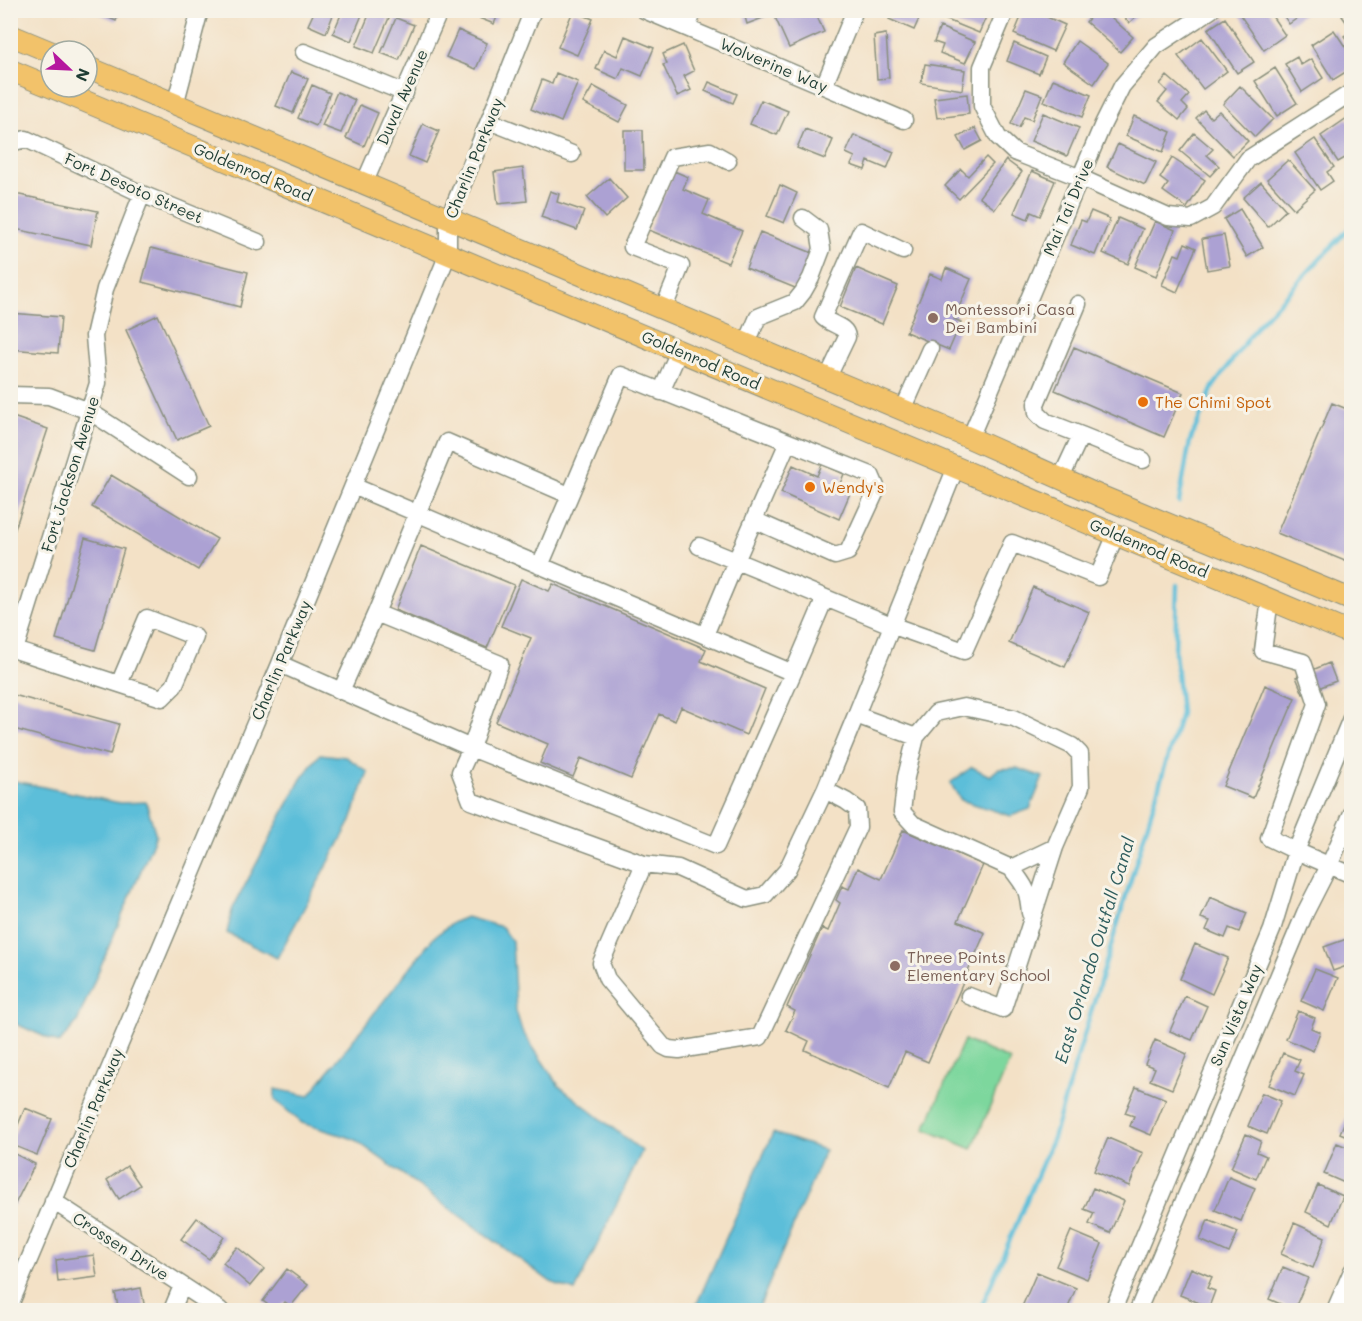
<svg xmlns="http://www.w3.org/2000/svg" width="1362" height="1321" font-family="Mali,sans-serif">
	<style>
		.green { fill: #7dd79d; stroke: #4e8a68; stroke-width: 1.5 }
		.water { fill: #5bbed9; stroke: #3d7e86; stroke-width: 1.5 }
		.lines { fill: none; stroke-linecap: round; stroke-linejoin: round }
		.stream { stroke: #5bbed9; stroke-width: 4.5 }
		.building { fill: #aca1d3 }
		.minor-casing { stroke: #898f7d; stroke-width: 19 }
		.major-casing { stroke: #898f7d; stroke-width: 23 }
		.minor { stroke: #fff; stroke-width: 16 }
		.major { stroke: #f2c26a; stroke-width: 21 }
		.education-dot { fill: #8d6e63; stroke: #f7f3e8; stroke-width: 2 }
		.food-dot { fill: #e8710a; stroke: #f7f3e8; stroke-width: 2 }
		.labels { text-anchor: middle; stroke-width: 6; stroke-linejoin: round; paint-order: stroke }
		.street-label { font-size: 16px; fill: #1f3d34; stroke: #f7f3e8 }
		.education-label { font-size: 16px; fill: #785e54; stroke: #f7f3e8; text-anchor: start }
		.food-label { font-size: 16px; fill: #c56008; stroke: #f7f3e8; text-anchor: start }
		.water-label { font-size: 18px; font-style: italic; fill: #2e5d5d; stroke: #f7f3e8 }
	</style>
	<rect width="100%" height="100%" fill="#f7f3e8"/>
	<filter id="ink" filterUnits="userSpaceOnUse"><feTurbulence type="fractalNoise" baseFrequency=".0167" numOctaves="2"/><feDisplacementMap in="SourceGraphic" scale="12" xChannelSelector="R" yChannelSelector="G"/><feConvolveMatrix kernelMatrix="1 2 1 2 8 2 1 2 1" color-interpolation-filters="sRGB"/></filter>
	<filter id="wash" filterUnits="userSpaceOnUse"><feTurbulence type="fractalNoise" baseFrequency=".008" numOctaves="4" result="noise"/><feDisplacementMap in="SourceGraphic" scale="24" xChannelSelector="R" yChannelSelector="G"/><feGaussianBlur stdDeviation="1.35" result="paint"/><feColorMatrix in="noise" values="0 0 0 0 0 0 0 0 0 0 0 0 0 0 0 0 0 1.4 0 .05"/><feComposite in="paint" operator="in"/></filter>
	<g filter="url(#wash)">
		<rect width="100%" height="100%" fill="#f3e1c6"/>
		<path class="green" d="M964,1040l46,20 -38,89 -47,-20z"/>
		<path class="water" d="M320,754l26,3 22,15 -18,51 -73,135 -50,-25 5,-23 69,-131z
			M972,767l18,9 8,-7 19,-1 26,9 -13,32 -19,7 -50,-16 -11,-17z
			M10,780l110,23 26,-1 10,33 -79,187 -18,21 -43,-19 -6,-56z
			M466,917l36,10 10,14 4,70 6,20 37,55 83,65 -67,140 -24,-9 -197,-143 -52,-16 -27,-23v-11l34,7 125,-159 20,-15z
			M773,1133l52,17 -67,160h-64z"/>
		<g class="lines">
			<path class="stream" d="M1179,502l11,-61 23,-54 44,-61 95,-101
				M980,1310l73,-172 128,-425 -6,-60 2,-68"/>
		</g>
		<g id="blocks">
			<path class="building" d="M91,10h29l-4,11z
				M315,10h20l-9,23 -18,-8z
				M343,10h21l-13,31 -18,-8z
				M371,10l18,8 -15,35 -18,-7z
				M471,10h29l-6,14 -25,-10z
				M743,10h23l2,6 -21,8z
				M788,10h26l10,22 -35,16 -14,-31z
				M893,10h30l-9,20 -25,-11z
				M945,10h44l-10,23 -37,-15z
				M1024,10h7l34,15 -12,26 -39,-17z
				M1052,10h19l-3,7z
				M1096,10h7l30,27 -13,15 -34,-30z
				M1118,10h25l-14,13z
				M1239,10h29l17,25 -21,15 -26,-38z
				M1280,10h29l-20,14z
				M1349,10h3v20l-10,-14z
				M573,11l20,8 -16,36 -19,-8z
				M396,18l18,7 -15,35 -18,-7z
				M1225,18l29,44 -17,11 -29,-44z
				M940,27l35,15 -10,21 -25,-10 3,-8 -9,-3z
				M458,30l29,13 -11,26 -30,-12z
				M1334,30l18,27v11l-19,12 -22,-35z
				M1352,31v15l-8,-10z
				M886,34l3,44 -12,1 -3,-43z
				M625,36l29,12 -12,28 -19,-8 -5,11 -22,-10 8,-19 13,6z
				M1202,38l25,33 -24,18 -25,-33z
				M1077,41l31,22 -14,21 -31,-22z
				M1014,43l32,14 -7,17 -32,-13z
				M683,45l11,26 -10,5 7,14 -14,6 -14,-31 4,-1 -4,-10z
				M1297,57l4,8 10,-6 12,19 -21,14 -17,-28z
				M925,64l40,6 -3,20 -41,-7z
				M1275,68l22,35 -20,13 -22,-35z
				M291,72l17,7 -15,34 -17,-7z
				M556,73l22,9 -17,40 -30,-13 11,-29 10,4z
				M1167,76l22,19 -7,8 6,6 -9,11 -21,-18 9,-11 -7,-7z
				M1053,79l38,16 -9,22 -38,-16z
				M709,82l28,12 -4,9 -28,-12z
				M312,85l18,8 -14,33 -18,-8z
				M593,86l35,19 -9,17 -36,-19z
				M1240,86l33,33 -18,18 -32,-33z
				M1026,89l16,6 -10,25 -8,-3 -5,11 -8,-4z
				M337,92l18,8 -14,33 -19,-7z
				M967,94l2,20 -32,4 -3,-20z
				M761,100l27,11 -11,24 -27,-11z
				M360,105l18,8 -14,33 -18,-8z
				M1204,110l7,8 8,-7 29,30 -15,15 -37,-38z
				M1043,113l36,15 -12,28 -36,-15z
				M1134,116l37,16 -8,20 -37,-16z
				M1347,118l5,7v29l-14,8 -17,-26z
				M423,124l16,7 -14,32 -16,-7z
				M975,128l7,13 -17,9 -7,-13z
				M805,129l28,11 -8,19 -28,-11z
				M624,130h19l1,40h-20z
				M1194,133l19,16 -6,6 12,11 -9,10 -30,-25z
				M854,135l40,17 -7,17 -19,-8 -3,9 -14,-5 4,-8 -9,-4z
				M1315,139l19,28 -7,5 6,9 -13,9 -25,-37z
				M1118,144l38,18 -11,23 -38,-18z
				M986,157l7,7 -34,35 -14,-13 16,-17 7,7z
				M1172,158l33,22 -18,28 -24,-17 5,-7 -8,-6z
				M1006,160l16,12 -27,37 -16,-12z
				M1288,160l27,30 -21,19 -27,-30z
				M523,168l4,33 -29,3 -4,-32z
				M674,171l14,6 -5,12 26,11 -6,14 39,17 -14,32 -79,-33z
				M1032,171l23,10 -15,35 -9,-4 -3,7 -14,-6z
				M609,178l18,20 -22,20 -18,-21z
				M1261,182l25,28 -18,17 -25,-29z
				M780,185l17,8 -13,30 -17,-7z
				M550,191l9,3 -2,8 27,9 -7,19 -36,-13z
				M10,193l88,18 -7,34 -81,-17z
				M1240,209l23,38 -16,10 -23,-38z
				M1091,211l19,8 -15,36 -24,-10 10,-25 5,2z
				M1118,218l25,11 -15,35 -25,-11z
				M1155,221l20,9 -19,46 -21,-9z
				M760,232l55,22 -15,36 -54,-22z
				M1224,235l6,31 -23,4 -5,-31z
				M1185,243l11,5 -19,44 -15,-7 13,-31 5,2z
				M151,248l97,24 -8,35 -98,-25z
				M856,268l42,18 -16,38 -42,-17z
				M946,268l25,11 -17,40 7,3 -12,28 -43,-18 24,-58 12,5z
				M10,313l51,4 -3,36 -48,-4z
				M158,315l51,111 -32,14 -51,-110z
				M1074,347l109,46 -19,44 -109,-47z
				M1332,403l20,8v153l-75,-31z
				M13,417l35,12 -37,112 -1,-117z
				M822,464l22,10 -5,12 12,5 -12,28 -58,-26 12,-28 24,11z
				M111,475l106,64 -19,31 -106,-63z
				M85,538l39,11 -29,101 -39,-11z
				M421,546l93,39 -27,63 -92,-38z
				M521,579l28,12 4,-7 153,65 -5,12 64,28 -19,46 -65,-28 -6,14 -16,-7 -28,65 -50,-21 -8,19 -33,-14 8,-19 -52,-22 35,-84 -30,-12z
				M1033,587l56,25 -24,55 -56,-24z
				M1329,663l7,18 -33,13 -7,-17z
				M1265,685l30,13 -42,100 -30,-12z
				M10,694l109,30 -9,31 -100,-27z
				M903,830l80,35 -25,56 27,12 -57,129 -23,-10 -16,36 -84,-38 4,-9 -23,-11 9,-19 -8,-4 35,-79 6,3 12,-28 -4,-3 6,-14 7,3 9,-21 23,11z
				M1210,897l37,16 -8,19 -10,-4 -4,10 -19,-8 4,-9 -9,-3z
				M1352,937v27l-19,7 -9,-24z
				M1195,944l33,14 -16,36 -32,-15z
				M1315,969l23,9 -14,33 -23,-10z
				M1185,996l22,10 -15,34 -22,-9z
				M1298,1011l17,7 -4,10 9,4 -7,19 -27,-12z
				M1155,1040l32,14 -15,35 -22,-9 5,-12 -10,-4z
				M1283,1053l17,7 -5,11 9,4 -9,21 -26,-11z
				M1136,1087l30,12 -15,36 -21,-9 4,-10 -9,-3z
				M1262,1093l19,8 -14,33 -19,-8z
				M25,1108l27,11 -15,36 -27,-11z
				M1350,1109l2,1v28l-12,-5z
				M1246,1134l15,7 -4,11 9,4 -10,23 -25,-11z
				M1108,1138l35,15 -14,33 -35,-15z
				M1337,1143l15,6v25l-5,10 -23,-10z
				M13,1153l22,11 -21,42 -4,-2v-46z
				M127,1166l13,19 -21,14 -12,-19z
				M1229,1177l26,11 -14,33 -26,-11z
				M1318,1185l25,11 -12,28 -25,-12z
				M1093,1188l31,13 -14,32 -21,-9 5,-11 -10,-4z
				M197,1218l27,19 -15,22 -28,-20z
				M1208,1220l30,12 -9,21 -29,-13z
				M1294,1223l31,14 -12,31 -32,-14z
				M1071,1231l31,13 -15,35 -31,-13z
				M237,1247l27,22 -14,17 -27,-23z
				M94,1255l3,22 -39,5 -2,-22z
				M1283,1267l25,11 -14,32 -25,-11z
				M1191,1268l21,9 -5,11 8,3 -6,16 -29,-12z
				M287,1269l21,16 -17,21 -6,-4 -6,8h-4l-12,-9z
				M1037,1272l39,16 -9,22h-42l-4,-1z
				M141,1288l4,21 -6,1h-20l-4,-17z"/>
		</g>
	</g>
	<g filter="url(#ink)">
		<use href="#blocks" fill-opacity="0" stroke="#898f7d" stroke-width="1.5"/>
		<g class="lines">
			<g class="minor-casing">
				<path id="minor" d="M644,10l260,110
					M1006,10l-24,57v39l16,31 16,15 67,26 87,39 23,2 22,-12 35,-48 104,-67
					M687,28l7,-18
					M304,52l101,41
					M824,86l31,-76
					M175,105l25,-95
					M489,121l83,33
					M10,143l16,-4 116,55 116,48
					M364,184l76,-174
					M1078,304l-42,100 1,9 8,8 36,14
					M663,310l18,-44 -49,-19 40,-90 38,-6 18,10
					M746,345l12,-28 37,-15 8,-10 8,-14 11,-29 -3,-19 -16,-12
					M827,379l20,-42c-1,-12 -17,-12 -24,-20l38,-86 42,20
					M661,392l18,-41
					M10,395l39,1 40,15 100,65
					M903,410l27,-61
					M970,438l133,-314 19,-38 34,-40 55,-36
					M788,442l-52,119 155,64 73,26 48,-108 86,34 18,-43
					M1061,478l20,-43 62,25
					M353,486l440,187 32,-75
					M699,546l37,15 -31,74
					M540,566l81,-191 250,100 6,14 -29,63 -13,4 -81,-36
					M1270,599l-7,52 40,11 14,42 -48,134 27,13 56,24
					M376,613l124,51 -29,84 -11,24 11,29 173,63 -43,99 6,16 56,67 6,3 10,1 81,-13 98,-210 -1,-18 -11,-8 -21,-11 31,-75
					M10,648l5,2 147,48 12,-12 21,-49 -48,-19 -28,66
					M15,650l83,-267 -4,-47 11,-47 37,-95
					M280,664l191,84 245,98 77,-173
					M341,691l35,-78 71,-171 122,53
					M916,737l-60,-22 100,-248
					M644,864l34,4 69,31 18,-4 22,-25 38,-80
					M1011,868c15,19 17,22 19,45
					M969,996l34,13 52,-162 26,-60 -1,-33 -8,-8 -58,-28 -50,-11 -28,6 -20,24 -10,40 -4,35 11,12 98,44 44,-21
					M53,1201l167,109
					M10,1305l270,-641 168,-410v-34l41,-99 44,-111
					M172,1310l10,-24
					M1113,1310l159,-380 24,-79 56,-135
					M1138,1310l167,-397 24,-47 23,-53
					M1335,1310l17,-39"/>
			</g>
			<g class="major-casing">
				<path id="major" d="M10,35l41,17
					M87,67l883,371 130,58 252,104
					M10,70l41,17
					M51,87l1301,547"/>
			</g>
			<use href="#minor" class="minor"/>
			<use href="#major" class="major"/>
		</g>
	</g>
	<g class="education-dot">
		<circle cx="933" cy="318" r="6"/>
		<circle cx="895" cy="966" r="6"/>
	</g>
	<g class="food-dot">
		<circle cx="1143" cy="402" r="6"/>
		<circle cx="810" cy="487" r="6"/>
	</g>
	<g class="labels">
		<g class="street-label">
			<text transform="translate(774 65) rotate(23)" y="6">Wolverine Way</text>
			<text transform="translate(402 97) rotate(-66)" y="6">Duval Avenue</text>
			<text transform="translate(474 158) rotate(-68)" y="6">Charlin Parkway</text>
			<text transform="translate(253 172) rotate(23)" y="6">Goldenrod Road</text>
			<text transform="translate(134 188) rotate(24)" y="6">Fort Desoto Street</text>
			<text transform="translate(1068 207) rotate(-67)" y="6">Mai Tai Drive</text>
			<text transform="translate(701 360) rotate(23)" y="6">Goldenrod Road</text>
			<text transform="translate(70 474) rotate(-73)" y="6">Fort Jackson Avenue</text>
			<text transform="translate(1149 548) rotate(23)" y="6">Goldenrod Road</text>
			<text transform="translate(281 660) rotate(-67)" y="6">Charlin Parkway</text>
			<text transform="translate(1236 1015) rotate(-67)" y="6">Sun Vista Way</text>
			<text transform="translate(93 1108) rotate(-67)" y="6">Charlin Parkway</text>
			<text transform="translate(121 1246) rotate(33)" y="6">Crossen Drive</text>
		</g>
		<g class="education-label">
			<text x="945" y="315">Montessori Casa<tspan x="945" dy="18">Dei Bambini</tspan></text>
			<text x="907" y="963">Three Points<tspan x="907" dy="18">Elementary School</tspan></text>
		</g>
		<g class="food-label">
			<text x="1155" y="408">The Chimi Spot</text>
			<text x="822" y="493">Wendy's</text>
		</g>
		<g class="water-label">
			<text transform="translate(1095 950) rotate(-73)" y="6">East Orlando Outfall Canal</text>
		</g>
	</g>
	<rect width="1362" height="1321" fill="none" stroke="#f7f3e8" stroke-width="36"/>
	<g transform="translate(69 69) rotate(113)"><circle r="28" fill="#f7f3e8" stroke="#a1aaa0" stroke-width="1.5"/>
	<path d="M0-4.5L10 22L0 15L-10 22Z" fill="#b5179e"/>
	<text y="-9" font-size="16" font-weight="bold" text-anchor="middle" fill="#1f3d34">N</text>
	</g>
</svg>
